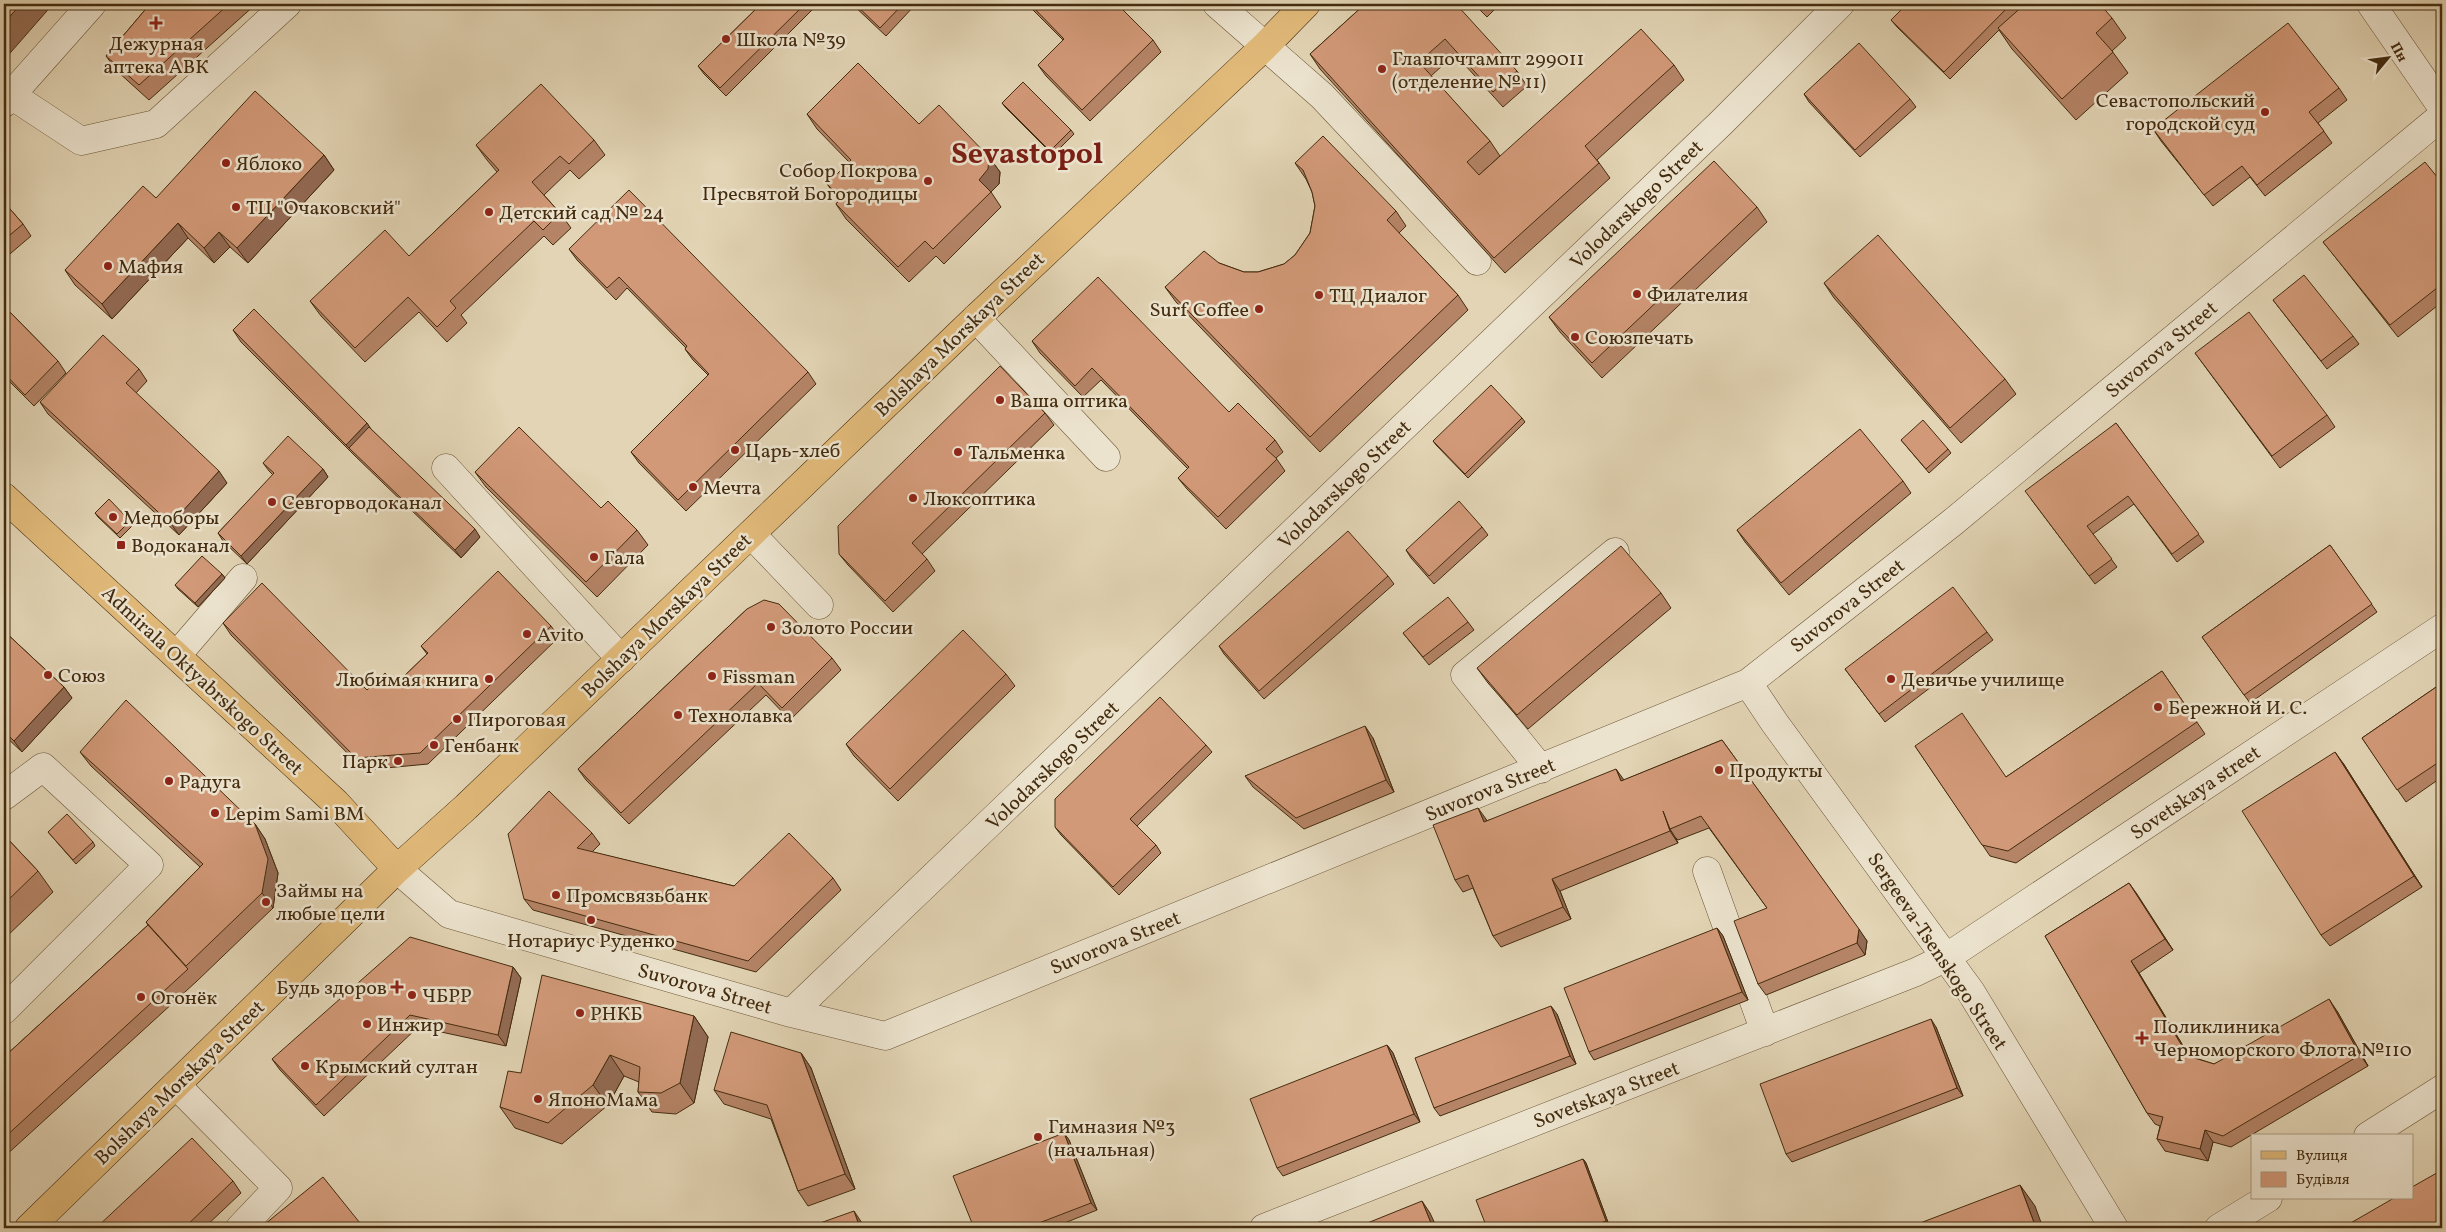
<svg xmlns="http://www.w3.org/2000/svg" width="2446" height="1232" font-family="Vollkorn,serif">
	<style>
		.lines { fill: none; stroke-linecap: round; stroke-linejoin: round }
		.minor-casing { stroke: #6c5638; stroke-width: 29 }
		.major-casing { stroke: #442c0f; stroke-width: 29 }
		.minor { stroke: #ece3ce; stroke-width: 28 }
		.major { stroke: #e1ba7a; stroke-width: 28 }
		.wall { fill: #b58467; stroke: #442c0f }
		.shaded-wall { fill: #936b54; stroke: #442c0f }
		.building { fill: #d29978; stroke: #442c0f }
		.poi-dot { fill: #8f2418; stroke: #ece3ce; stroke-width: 2 }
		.labels { text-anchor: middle; stroke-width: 5; stroke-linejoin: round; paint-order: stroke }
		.poi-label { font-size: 20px; fill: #442c0f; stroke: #ece3ce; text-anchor: start }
		.street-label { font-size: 20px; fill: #442c0f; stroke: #ece3ce }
		.town-label { font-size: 30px; font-weight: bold; fill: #7a1f14; stroke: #ece3ce }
	</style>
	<rect width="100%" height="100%" fill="#e2d4b4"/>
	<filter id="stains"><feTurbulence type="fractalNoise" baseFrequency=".004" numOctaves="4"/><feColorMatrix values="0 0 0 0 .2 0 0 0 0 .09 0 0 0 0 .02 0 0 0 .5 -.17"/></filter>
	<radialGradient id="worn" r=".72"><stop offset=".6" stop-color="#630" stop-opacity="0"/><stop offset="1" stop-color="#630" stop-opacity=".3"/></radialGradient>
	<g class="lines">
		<g class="minor-casing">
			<path id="minor" d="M1217,4l105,92 155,165
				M2371,4l71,103
				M11,95l70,46 75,-17 131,-120
				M4,103l88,-99
				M976,318l130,139
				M446,468l175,191
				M751,534l68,71
				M177,655l66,-77
				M1748,683l26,39 197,270 143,236
				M1541,769l-76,-94 150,-123
				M4,796l39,-29 106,98 -145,145
				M397,869l52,45 342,99 94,23 863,-353 205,-161 489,-406
				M1707,871l58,161
				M791,1013l931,-891 118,-118
				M176,1085l102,103 -38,40
				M2368,1136l74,-47
				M1264,1228l652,-256 31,-15 495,-329
				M2219,1228l49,-30"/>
		</g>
		<g class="major-casing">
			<path id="major" d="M4,497l332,306 61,66
				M29,1228l368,-359 69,-62 510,-489 288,-271 42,-43"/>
		</g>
		<use href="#minor" class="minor"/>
		<use href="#major" class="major"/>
	</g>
	<path class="wall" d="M150,4h106l-107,96 -32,-29 -11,-15z
		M761,4h57l-92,92 -22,-22 -6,-8z
		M852,4h64l-30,32z
		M1027,4h90l36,36 8,12 -71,69 -44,-45 -8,-11 25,-25z
		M1365,4l152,67 10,15 -24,21 -48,-53 -24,22 59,65 10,15 -21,19 195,-110 10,15 -87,80 13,18 -105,95 -185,-204 -10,-15z
		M1474,4h26l-13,13z
		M1907,4h117l-5,5 93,9 14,20 -14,13 16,22 -52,47 -64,-71 -13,-19 -49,49 -53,-52 -6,-7z
		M2339,88l8,12 -29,23 14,20 -67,53 -15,-19 -37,29 -52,-65 -8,-12z
		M1804,94l106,5 6,8 -56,50 -51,-55z
		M1002,103l69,27 3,4 -21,21 -48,-48z
		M807,114l112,10 70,33 11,15 -1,12 -8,8 10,15 -57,57 -8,-8 -27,26 -63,-63 -10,-15 3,-4 -12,-16 22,-22 -32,-33z
		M594,140l11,15 -26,24 -9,-9 -26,25 16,18 11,15 -18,17 -9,-9 -83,79 6,8 -20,19 -28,-30 -54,50 -44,-46 -11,-15 99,-45 88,-84 -10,-12 -11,-15z
		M324,155l10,15 -86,93 -18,-16 -16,16 -26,-25 -76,81 -37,-34 -10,-15 91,-72z
		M1295,163l101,48 10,15 -7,7 59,62 10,15 -148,142 -144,-150 -11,-15 54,-24 25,9h14l26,-8 11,-9 15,-22 5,-27 -3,-14 -6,-13z
		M2442,183v119l-44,35 -66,-84 -9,-11z
		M4,202l19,22 8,12 -27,23z
		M1757,207l10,15 -165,156 -42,-46 -11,-15z
		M569,249l239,123 8,12 -130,127 -47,-48 -8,-11 77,-77 -15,-15 -8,-11 1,-1 -59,-60 -11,12 -39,-40z
		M1824,283l181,96 11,15 -55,49 -127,-145z
		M2273,300l80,36 6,8 -32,25z
		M4,306l54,55 8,12 -32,33 -30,-30z
		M233,330l134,93 2,4 111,110 -19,21 -106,-102 -114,-114z
		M1032,341l197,71 46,28 8,12 -7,6 9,13 -59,58 -39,-40 -9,-11 10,-9 -87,-89 -18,17 -43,-44z
		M2195,353l132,62 8,12 -55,41z
		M139,369l8,12 -11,12 91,90 -48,52 -131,-121 -8,-12z
		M1045,413l9,12 -132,129 5,5 8,12 -42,41 -45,-47 -9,-11z
		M1522,418l3,4 -57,56 -32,-33 -3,-4z
		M2116,423l88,119 -27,20 -43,-58 -41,30 24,33 -22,17 -64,-85z
		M1901,440l47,9 3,4 -22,20z
		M263,463l60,6 5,8 -81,87 -24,-23 -5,-8 55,-58 -4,-4z
		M475,472l126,36 36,22 11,15 -51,52 -111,-110z
		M1903,481l8,12 -122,102 -44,-53 -8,-12z
		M95,513l35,8 3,4 -13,13 -22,-21z
		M1482,527l6,8 -54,49 -23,-26 -5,-8z
		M2330,545l47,67 -127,91 -48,-66z
		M222,574l3,4 -27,29 -20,-18 -3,-4z
		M1388,576l6,8 -130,115 -40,-45 -5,-8z
		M1661,593l10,15 -143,121 -40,-46 -11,-15z
		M747,609l85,49 9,12 -51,50 -24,-25 -137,129 -43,-44 -8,-11z
		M1468,622l6,8 -45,35 -26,-32z
		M223,623l144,67 28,-5 32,-31 -6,-8 130,-20 8,11 -131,127 -64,6 -133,-135z
		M4,631l60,56 8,11 -50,54 -18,-17z
		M1987,632l6,8 -108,82 -40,-53z
		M2162,671l43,63 -189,129 -26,-7 -75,-110 91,31z
		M1006,674l9,12 -117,115 -44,-45 -8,-12z
		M2442,683v94l-36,25 -44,-64z
		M1373,738l21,54 -90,37 -51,-42 -8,-11z
		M1722,740l145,201 -2,14 -99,40 -8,-11 9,-76 -58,-80 -31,12 -3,-3 3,6 -118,48 11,28 -70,28 -8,-11 -20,-48 -10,4 -8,-12 31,-61v2l138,-41z
		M1206,745l6,7 -75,74 19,19 5,8 -42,42 -58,-60 -6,-8z
		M80,752l175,72 10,15 13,34 -5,35 -76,73 -193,176v-100l144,-132 -2,-3 54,-55 -109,-101z
		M2343,763l79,124 -92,59 -9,-11z
		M48,832l45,10 2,4 -19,18z
		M592,833l8,11 -8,8 142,34 99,-8 8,12 -85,82 -223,-62 -9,-11z
		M4,835l34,36 15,21 -49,47z
		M2129,883l44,67 -34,23 50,83 25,8 123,-53 31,55 -137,81 -18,-5 -5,19 -43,-10 -8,-12 3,-13 -5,-2 -8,-11 -102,-177z
		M1717,928l6,8 25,64 -154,60 -5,-8z
		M513,967l8,11 -15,68 -88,-19 -94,89 -44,-46 -8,-11z
		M1557,1014l19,50 -136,52 -6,-8z
		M694,1016l14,21 -14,66 -18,11 -24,-2 -14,-20 1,-10 -15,-6 -16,29 -46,39 -47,-16 -15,-21 21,-34z
		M1936,1027l27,69 -171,66 -6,-8z
		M1387,1045l6,8 27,69 -137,54 -6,-8z
		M801,1053l10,15 44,121 -47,17 -10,-15 -27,-72 -47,-15 -10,-14z
		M1064,1133l5,7 28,70 -45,18h-78z
		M1583,1159l3,4 23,62 -9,3h-113z
		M233,1181l8,12 -37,35h-108z"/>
	<path class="shaded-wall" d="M21,4h32l-49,56v-37z
		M324,155l10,15 -86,93 -11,-15z
		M989,157l11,15 -1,12 -8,8 -12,-12z
		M178,223l10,15 -76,81 -10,-15z
		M219,232l11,15 -16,16 -10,-15z
		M367,423l8,12 -26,13 -3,-3z
		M323,469l5,8 -81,87 -6,-8z
		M219,471l8,12 -48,52 -8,-11z
		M475,529l5,8 -19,21 -6,-8z
		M222,574l3,4 -27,29 -3,-4z
		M64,687l8,11 -50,54 -8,-11z
		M1365,726l8,12 21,54 -8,-12z
		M2335,752l8,11 79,124 -8,-11z
		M1616,769l8,11 -3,1z
		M1478,808l8,11 6,15 -8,-12z
		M1663,811l7,18 5,8 3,6 -8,-12z
		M255,824l10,15 13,34 -5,35 -11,-15z
		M1552,879l8,12 11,28 -8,-12z
		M2129,883l8,11 36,56 -8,-11z
		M1717,928l6,8 25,64 -6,-8z
		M1859,929l8,12 -2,14 -8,-12z
		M2131,961l8,12 57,94 -8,-11z
		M513,967l8,11 -15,68 -8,-11z
		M2329,999l8,12 31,55 -8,-11z
		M1551,1006l6,8 19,50 -6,-8z
		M694,1016l14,21 -14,66 -14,-20z
		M1931,1019l5,8 27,69 -6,-8z
		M1387,1045l6,8 27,69 -6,-8z
		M801,1053l10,15 44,121 -10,-15z
		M610,1055l14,21 -16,29 -15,-20z
		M2205,1130l8,12 -5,19 -8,-12z
		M1064,1133l5,7 28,70 -6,-7z
		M1583,1159l3,4 23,62 -3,-4z
		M2020,1185l15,21 8,22h-7z
		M1422,1201l8,12 7,15h-4z
		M854,1211l8,12 2,5h-4z"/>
	<path class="building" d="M4,4h17l-17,19z
		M150,4h79l-90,81 -33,-29z
		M761,4h44l-85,84 -22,-22z
		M855,4h48l-23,24z
		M1030,4h87l36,36 -71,70 -44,-45 26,-26z
		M1365,4h91l61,67 -24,21 -48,-53 -26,23 71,79 -23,21 12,13 162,-146 33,36 -89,81 14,17 -105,95 -184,-204z
		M1907,4h104l-67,68 -53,-52z
		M2025,4h75l12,14 -16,15 17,19 -51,47 -64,-71z
		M2288,23l51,65 -30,24 15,19 -67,54 -15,-19 -38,29 -51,-66z
		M1859,43l51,56 -55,51 -51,-56z
		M858,63l61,61 20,-19 50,52 -1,12 -9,11 12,12 -58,57 -8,-8 -27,26 -62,-63 5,-6 -14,-14 24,-24 -44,-46z
		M1023,82l48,48 -21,21 -48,-48z
		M541,84l53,56 -25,24 -9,-8 -28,26 28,31 -17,17 -9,-9 -84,80 6,7 -19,19 -29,-30 -53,51 -45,-47 75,-71 24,26 90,-86 -23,-25z
		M255,91l69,64 -87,93 -18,-16 -15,16 -26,-25 -76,81 -37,-34 78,-84 13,12z
		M1323,136l73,75 -9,9 71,75 -148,142 -145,-150 39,-36 15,12 25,9h14l26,-8 11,-9 15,-22 5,-27 -3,-14 -9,-22 -8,-7z
		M1714,161l43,46 -165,156 -43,-46z
		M2425,162l17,21v101l-52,41 -67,-83z
		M629,190l179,182 -130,128 -47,-48 78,-78 -24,-25 2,-3 -68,-69 -12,11 -38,-39z
		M4,202l19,22 -19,16z
		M1878,235l127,144 -55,49 -126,-145z
		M2304,275l49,61 -32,25 -48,-61z
		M1098,277l131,135 9,-9 37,37 -9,9 11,10 -59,58 -40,-39 11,-11 -97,-99 -17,18 -43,-45z
		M4,306l54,55 -33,34 -21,-22z
		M254,309l113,114 -21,22 -113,-115z
		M2249,312l78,103 -55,41 -77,-103z
		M103,335l36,34 -13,14 93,88 -48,53 -131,-122z
		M1000,366l45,47 -133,130 15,16 -42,42 -46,-47 -1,-28z
		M1491,385l31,33 -57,56 -32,-33z
		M1923,420l25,29 -22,20 -25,-29z
		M2116,423l83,111 -27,20 -44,-58 -41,30 25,33 -23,17 -64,-85z
		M369,427l106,102 -20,21 -106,-102z
		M519,427l82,81 7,-7 29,29 -51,52 -111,-110z
		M1860,429l43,52 -122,102 -44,-53z
		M288,436l35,33 -82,87 -23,-23 56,-60 -11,-10z
		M109,499l21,22 -13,13 -22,-21z
		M1459,501l23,26 -53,49 -23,-26z
		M1348,531l40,45 -129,115 -40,-45z
		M2330,545l42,59 -128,91 -42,-58z
		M1621,546l40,47 -144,122 -40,-47z
		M202,556l20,18 -27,29 -20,-18z
		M498,571l53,55 -131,127 -64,5 -133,-135 39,-40 105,107 18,-17 10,12 33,-32 -7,-7z
		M1953,587l34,45 -108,82 -34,-45z
		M1448,597l20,25 -45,35 -20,-24z
		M764,600l15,4 53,54 -50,50 -24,-25 -137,130 -43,-44 169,-160z
		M963,630l43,44 -116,115 -44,-45z
		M4,631l60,56 -50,54 -10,-10z
		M2162,671l35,51 -189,129 -26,-6 -67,-99 47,-33 44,64z
		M2442,683v77l-45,30 -35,-52z
		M1160,697l46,48 -76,74 26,26 -43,42 -58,-60v-28z
		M126,700l129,124 13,35 -6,34 -76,73 -40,-44 57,-58 -123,-112z
		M1365,726l21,54 -90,38 -51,-42z
		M1722,740l137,189 -2,14 -99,41 -24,-63 33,-13 -66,-92 -31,13 -7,-18 7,20 -118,48 11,28 -70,29 -25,-61 -13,5 -22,-55 45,-17 6,14 132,-53 5,12z
		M2335,752l79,124 -93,59 -79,-124z
		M549,791l43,42 -15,15 157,38 55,-53 44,45 -85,83 -224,-62 -16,-65z
		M67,814l26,28 -20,18 -25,-28z
		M4,835l34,36 -34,33z
		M2129,883l36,56 -34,22 57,95 26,8 115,-65 31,56 -137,81 -18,-6 -5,19 -43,-10 6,-22 -16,-4 -102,-177z
		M148,925l40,44 -184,169v-81z
		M1717,928l25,64 -153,60 -25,-64z
		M410,937l103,30 -15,68 -88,-20 -94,90 -44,-46z
		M542,975l152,41 -14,67 -19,10 -23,-1 2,-25 -30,-12 -17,30 -45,38 -48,-16 8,-36 13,2z
		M1551,1006l19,50 -136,52 -19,-50z
		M1931,1019l26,69 -171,66 -26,-70z
		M731,1032l70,21 44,121 -47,17 -31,-86 -53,-15z
		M1387,1045l27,69 -137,54 -27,-69z
		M1064,1133l27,70 -65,25h-52l-21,-52z
		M192,1138l41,43 -49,47h-88z
		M1583,1159l23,62 -19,7h-100l-11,-28z
		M2442,1170v58h-100l52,-30h18v-11z
		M323,1177l41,51h-104z
		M2020,1185l16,43h-129z
		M1422,1201l11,27h-78z
		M854,1211l6,17h-54z"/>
	<g class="poi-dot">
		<path d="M153.5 15.5h5v5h5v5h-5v5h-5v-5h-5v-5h5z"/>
		<circle cx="726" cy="39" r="5"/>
		<circle cx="1382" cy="69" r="5"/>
		<circle cx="2265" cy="112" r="5"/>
		<circle cx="226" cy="163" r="5"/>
		<circle cx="928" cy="181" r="5"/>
		<circle cx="236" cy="207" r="5"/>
		<circle cx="489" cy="212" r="5"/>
		<circle cx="108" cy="266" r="5"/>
		<circle cx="1637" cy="294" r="5"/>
		<circle cx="1319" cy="295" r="5"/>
		<circle cx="1259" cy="309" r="5"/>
		<circle cx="1575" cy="337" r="5"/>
		<circle cx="1000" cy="400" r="5"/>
		<circle cx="735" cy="450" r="5"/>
		<circle cx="958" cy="452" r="5"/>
		<circle cx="693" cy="487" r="5"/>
		<circle cx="913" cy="498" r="5"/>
		<circle cx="272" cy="502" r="5"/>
		<circle cx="113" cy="517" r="5"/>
		<rect x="116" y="540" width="10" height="10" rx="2.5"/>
		<circle cx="594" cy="557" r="5"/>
		<circle cx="771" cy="627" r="5"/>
		<circle cx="527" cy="634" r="5"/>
		<circle cx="48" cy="675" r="5"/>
		<circle cx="712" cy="676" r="5"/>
		<circle cx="489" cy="679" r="5"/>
		<circle cx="1891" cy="679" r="5"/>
		<circle cx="2158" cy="707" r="5"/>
		<circle cx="678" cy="715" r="5"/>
		<circle cx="457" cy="719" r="5"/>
		<circle cx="434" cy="745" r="5"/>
		<circle cx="398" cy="761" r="5"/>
		<circle cx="1719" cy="770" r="5"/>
		<circle cx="169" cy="781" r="5"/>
		<circle cx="215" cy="813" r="5"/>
		<circle cx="556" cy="895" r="5"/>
		<circle cx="266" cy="902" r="5"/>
		<circle cx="591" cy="920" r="5"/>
		<path d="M394.5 979.5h5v5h5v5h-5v5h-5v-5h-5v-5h5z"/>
		<circle cx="412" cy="995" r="5"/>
		<circle cx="141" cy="997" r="5"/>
		<circle cx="580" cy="1013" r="5"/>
		<circle cx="367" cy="1024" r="5"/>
		<path d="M2139.5 1030.5h5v5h5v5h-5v5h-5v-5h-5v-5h5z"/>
		<circle cx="305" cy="1066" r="5"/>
		<circle cx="538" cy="1099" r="5"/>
		<circle cx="1038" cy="1137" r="5"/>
	</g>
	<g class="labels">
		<g class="poi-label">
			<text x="736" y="46">Школа №39</text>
			<text x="156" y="50" text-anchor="middle">Дежурная<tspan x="156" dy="23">аптека АВК</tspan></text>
			<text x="1392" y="65">Главпочтампт 299011<tspan x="1392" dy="23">(отделение № 11)</tspan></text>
			<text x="2255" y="107" text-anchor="end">Севастопольский<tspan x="2255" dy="23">городской суд</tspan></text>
			<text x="236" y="170">Яблоко</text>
			<text x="918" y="177" text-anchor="end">Собор Покрова<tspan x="918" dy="23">Пресвятой Богородицы</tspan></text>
			<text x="246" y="214">ТЦ "Очаковский"</text>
			<text x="499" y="219">Детский сад № 24</text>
			<text x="118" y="273">Мафия</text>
			<text x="1647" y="301">Филателия</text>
			<text x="1329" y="302">ТЦ Диалог</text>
			<text x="1249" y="316" text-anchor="end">Surf Coffee</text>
			<text x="1585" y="344">Союзпечать</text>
			<text x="1010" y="407">Ваша оптика</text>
			<text x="745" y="457">Царь-хлеб</text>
			<text x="968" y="459">Тальменка</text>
			<text x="703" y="494">Мечта</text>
			<text x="923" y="505">Люксоптика</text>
			<text x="282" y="509">Севгорводоканал</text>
			<text x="123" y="524">Медоборы</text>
			<text x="131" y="552">Водоканал</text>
			<text x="604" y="564">Гала</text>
			<text x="781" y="634">Золото России</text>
			<text x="537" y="641">Avito</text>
			<text x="58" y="682">Союз</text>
			<text x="722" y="683">Fissman</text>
			<text x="479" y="686" text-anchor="end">Любимая книга</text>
			<text x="1901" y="686">Девичье училище</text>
			<text x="2168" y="714">Бережной И. С.</text>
			<text x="688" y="722">Технолавка</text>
			<text x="467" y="726">Пироговая</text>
			<text x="444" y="752">Генбанк</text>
			<text x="388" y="768" text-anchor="end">Парк</text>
			<text x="1729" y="777">Продукты</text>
			<text x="179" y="788">Радуга</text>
			<text x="225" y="820">Lepim Sami BM</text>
			<text x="276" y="897">Займы на<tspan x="276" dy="23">любые цели</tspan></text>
			<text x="566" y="902">Промсвязьбанк</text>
			<text x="591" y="947" text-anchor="middle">Нотариус Руденко</text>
			<text x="387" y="994" text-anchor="end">Будь здоров</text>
			<text x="422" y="1002">ЧБРР</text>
			<text x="151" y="1004">Огонёк</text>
			<text x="590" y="1020">РНКБ</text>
			<text x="377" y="1031">Инжир</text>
			<text x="2153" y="1033">Поликлиника<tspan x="2153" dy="23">Черноморского Флота №110</tspan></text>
			<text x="315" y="1073">Крымский султан</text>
			<text x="548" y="1106">ЯпоноМама</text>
			<text x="1048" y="1133">Гимназия №3<tspan x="1048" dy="23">(начальная)</tspan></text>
		</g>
		<g class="street-label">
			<text transform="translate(1636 204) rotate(-44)" y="7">Volodarskogo Street</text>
			<text transform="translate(959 334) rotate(-44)" y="7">Bolshaya Morskaya Street</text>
			<text transform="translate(2161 349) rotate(-40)" y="7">Suvorova Street</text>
			<text transform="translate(1344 484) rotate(-44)" y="7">Volodarskogo Street</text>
			<text transform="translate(1847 605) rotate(-38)" y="7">Suvorova Street</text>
			<text transform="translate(666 615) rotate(-44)" y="7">Bolshaya Morskaya Street</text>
			<text transform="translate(203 680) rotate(43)" y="7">Admirala Oktyabrskogo Street</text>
			<text transform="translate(1052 765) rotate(-44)" y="7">Volodarskogo Street</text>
			<text transform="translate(1490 789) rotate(-22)" y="7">Suvorova Street</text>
			<text transform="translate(2195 792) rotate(-34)" y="7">Sovetskaya street</text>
			<text transform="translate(1115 942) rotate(-22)" y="7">Suvorova Street</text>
			<text transform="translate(1938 951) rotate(56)" y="7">Sergeeva-Tsenskogo Street</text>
			<text transform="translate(705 988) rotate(16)" y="7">Suvorova Street</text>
			<text transform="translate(179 1082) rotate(-44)" y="7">Bolshaya Morskaya Street</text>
			<text transform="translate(1606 1094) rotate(-21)" y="7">Sovetskaya Street</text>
		</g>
		<g class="town-label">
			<text x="1027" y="163">Sevastopol</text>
		</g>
	</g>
	<rect width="2446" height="1232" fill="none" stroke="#e2d4b4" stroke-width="20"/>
	<rect x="5" y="5" width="2436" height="1222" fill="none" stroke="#442c0f" stroke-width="2.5"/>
	<rect x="10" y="10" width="2426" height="1212" fill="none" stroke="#442c0f"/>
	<rect x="2251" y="1134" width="162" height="65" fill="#ece3ce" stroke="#a99a82"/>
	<rect x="2261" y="1151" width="25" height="8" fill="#e1ba7a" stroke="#a99a82"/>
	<text x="2296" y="1160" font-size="15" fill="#442c0f">Вулиця</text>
	<rect x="2261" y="1172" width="25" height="15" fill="#d29978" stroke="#a99a82"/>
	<text x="2296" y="1184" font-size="15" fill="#442c0f">Будівля</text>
	<g transform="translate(2388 58) rotate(61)" stroke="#ece3ce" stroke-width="4" paint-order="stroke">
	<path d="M0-4L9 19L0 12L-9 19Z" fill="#442c0f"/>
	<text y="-8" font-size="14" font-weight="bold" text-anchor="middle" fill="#442c0f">Пн</text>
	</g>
	<rect width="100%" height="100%" filter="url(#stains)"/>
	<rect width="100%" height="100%" fill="url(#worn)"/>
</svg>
